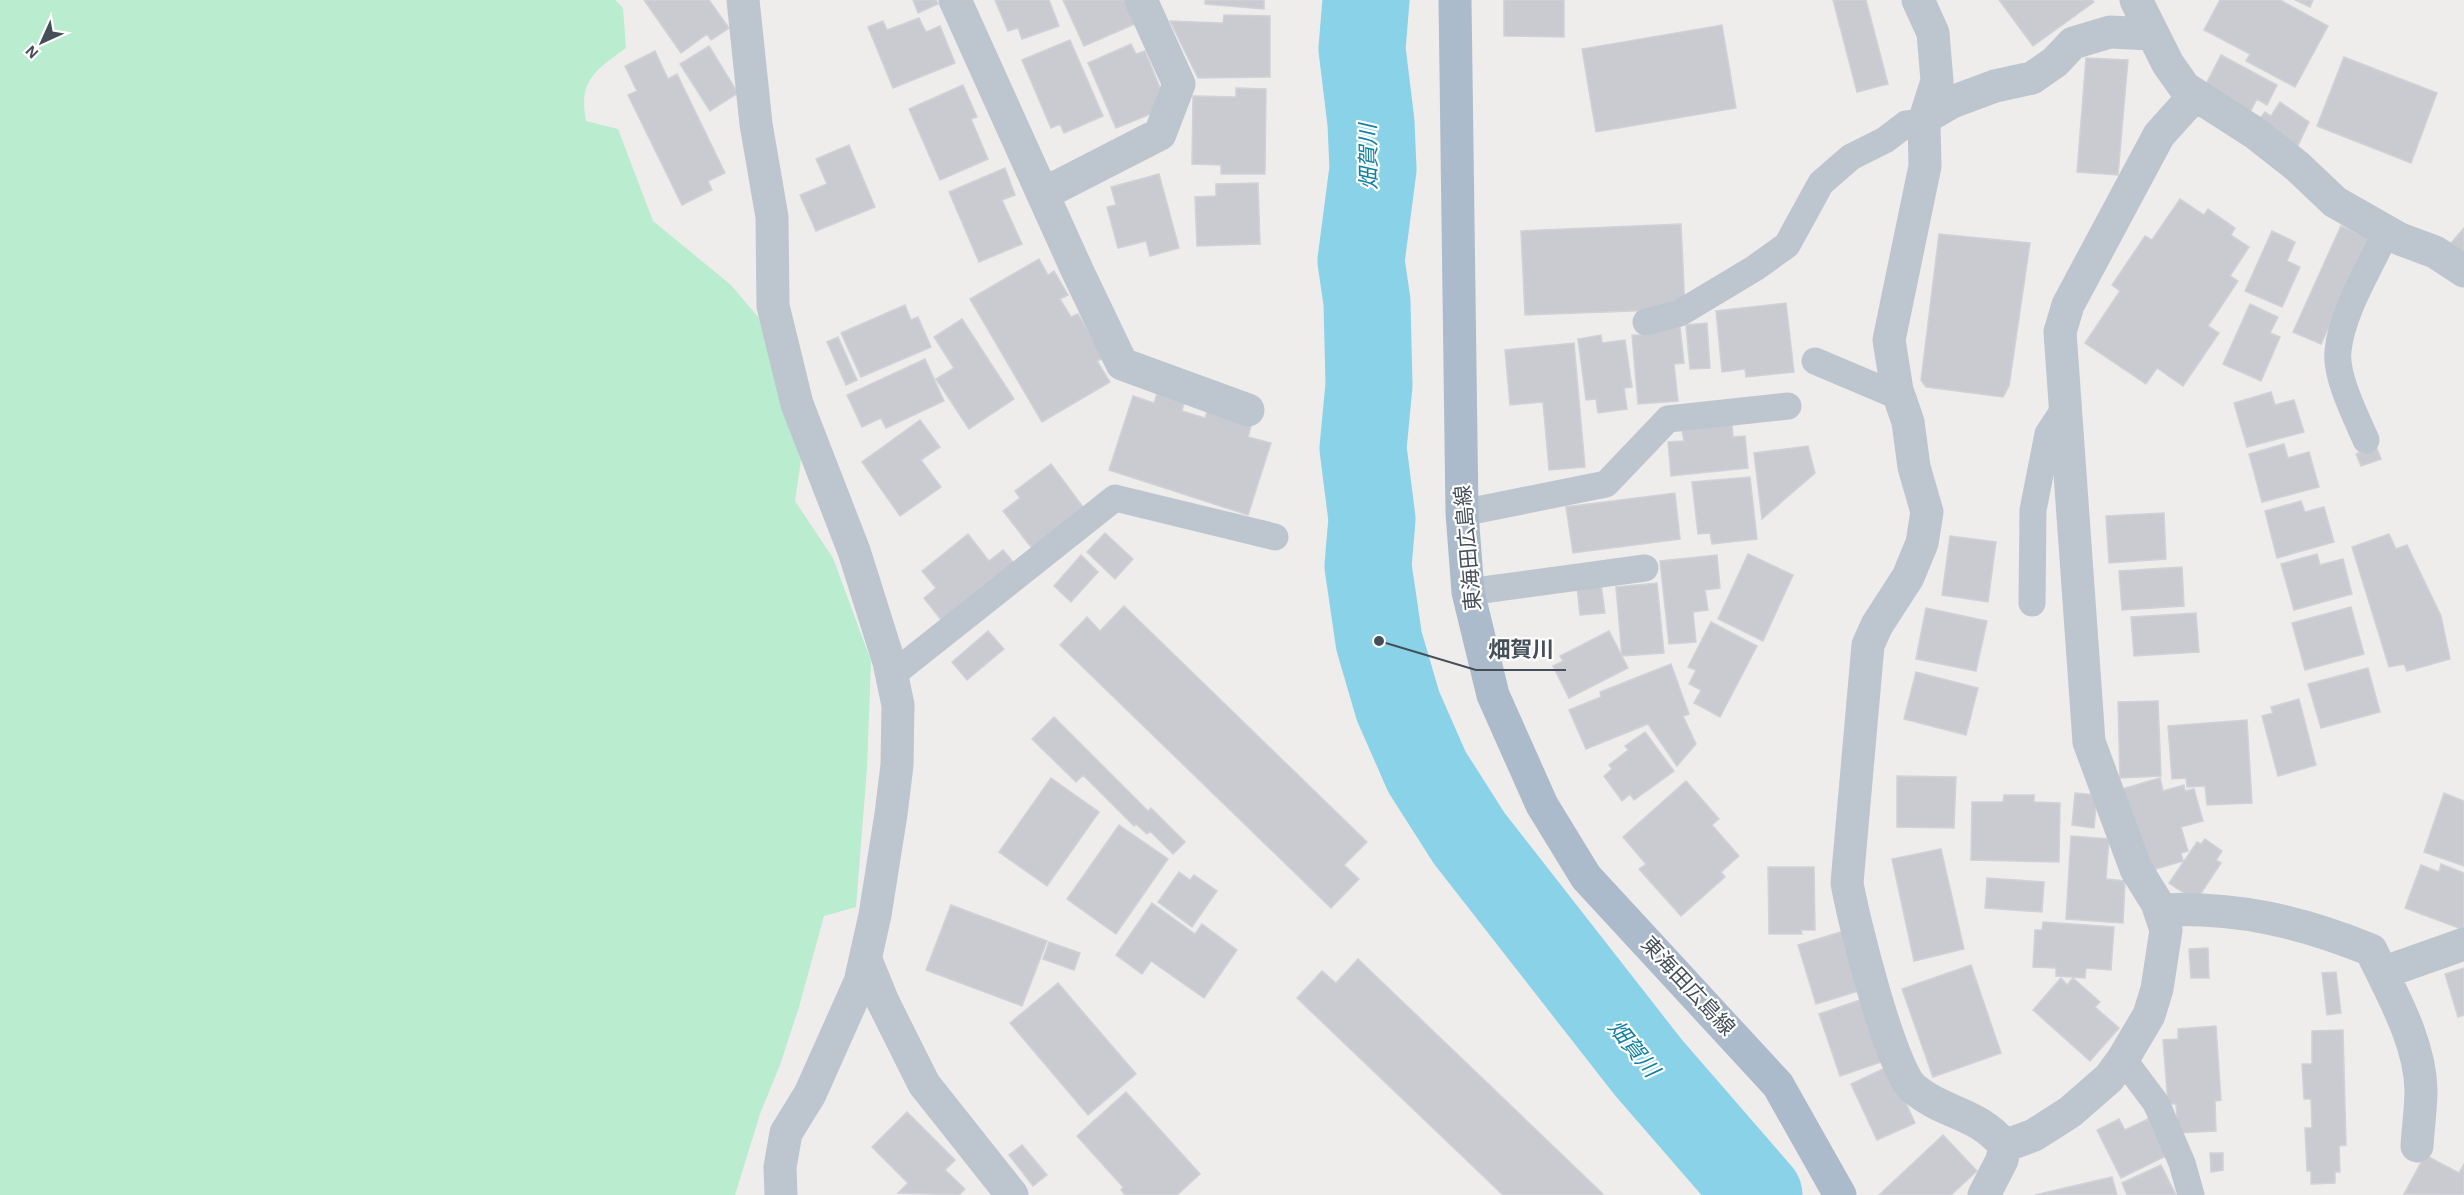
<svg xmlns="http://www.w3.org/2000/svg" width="2464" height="1195" font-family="'Alegreya Sans','Noto Sans JP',sans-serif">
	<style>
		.green { fill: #baeccf }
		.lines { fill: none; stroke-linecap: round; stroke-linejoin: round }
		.river { stroke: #89d2e8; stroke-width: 87 }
		.building { fill: #c9cbd1; stroke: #d0d2d8; stroke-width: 1.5 }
		.lane { stroke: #bdc6ce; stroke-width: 27 }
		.street { stroke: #bdc6ce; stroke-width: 33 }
		.primary { stroke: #acbbcb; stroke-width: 33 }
		.labels { text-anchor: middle; stroke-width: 4.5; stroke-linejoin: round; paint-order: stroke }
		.street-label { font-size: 21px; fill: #454f59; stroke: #fff }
		.water-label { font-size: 22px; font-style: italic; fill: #1080a1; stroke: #fff }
		.leader { fill: none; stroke: #454f59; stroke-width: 2 }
		.callout-dot { fill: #454f59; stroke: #fff; stroke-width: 2 }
		.callout-label { font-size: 22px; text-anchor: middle; font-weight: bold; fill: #454f59; stroke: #fff; stroke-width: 4.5; stroke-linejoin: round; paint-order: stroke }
	</style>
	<rect width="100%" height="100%" fill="#efecec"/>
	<path class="green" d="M0,0h615l8,8 3,40c-30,22 -48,32 -40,73l32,8 35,92 78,64 28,33 42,142 -6,41 38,57 38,103 -4,107 -11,139 -32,9 -25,91 -19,58 -20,49 -25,81h-735z"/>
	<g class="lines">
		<path class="river" d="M1366,0l-4,49 9,74 2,46 -12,92 6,41 2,83 -6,63 9,71 -4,47 11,75 19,65 29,66 42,66 179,229 111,128"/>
	</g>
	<path class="building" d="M644,0h65l20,28 -18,12 -4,-6 -26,19z
		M913,0h23l2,4 -20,9z
		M995,0h54l10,26 -37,13 -4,-11 -10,3z
		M1063,0h64l10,23 -53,23z
		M1205,0h59v9l-59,-5z
		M1504,0h60v37l-60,-1z
		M1833,0h33l22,84 -31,8z
		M1999,0h93l2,2 -61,44z
		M2220,0h60l48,26 -33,61 -49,-26 4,-7 -46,-24z
		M2295,0h18l-3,7z
		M1224,15l46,1v61l-72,1 -28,-57 53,2z
		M919,18l7,14 14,-6 15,37 -62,25 -25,-61 15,-6 4,9z
		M1722,25l14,83 -140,24 -14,-83z
		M1070,40l33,76 -39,17 -4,-9 -9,4 -29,-68z
		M1131,44l5,10 9,-3 15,37 -7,25 -37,15 -28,-65z
		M709,46l29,47 -28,18 -30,-47z
		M655,51l13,28 9,-5 48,99 -17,8 4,9 -30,15 -54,-110 9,-4 -12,-25z
		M2221,55l56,30 -10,20 -10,-6 -9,17 -45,-26z
		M2344,57l93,36 -26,70 -94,-37z
		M2086,58l42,2 -10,115 -41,-3z
		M963,85l14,32 -6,2 17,40 -48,21 -31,-71z
		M1236,88l30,1 -1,85h-44v-9l-29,-1 1,-68 43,1z
		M2280,102l29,20 -15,32 -40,-28 11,-14 6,4z
		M849,145l26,62 -59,24 -16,-36 27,-11 -11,-25z
		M1005,168l10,27 -13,5 20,44 -43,18 -30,-70z
		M1159,174l20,74 -29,8 -4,-15 -28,7 -11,-41 9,-2 -5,-18z
		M1258,183l2,61 -63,2 -2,-49 21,-1v-12z
		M2180,199l24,16 4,-6 27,19 -4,7 18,12 -19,29 8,5 -30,45 11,7 -36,53 -26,-18 -11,16 -61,-41 35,-52 -8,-6 33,-49 7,4z
		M1681,224l4,85 -160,6 -4,-84z
		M2341,226l29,13 -49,105 -28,-12z
		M2464,228v28l-13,-13z
		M2272,231l23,11 -8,19 13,6 -18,40 -37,-16z
		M1939,234l91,9 -21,143 -6,11 -77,-10 -5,-7z
		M1039,259l9,16 6,-4 14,24 -8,4 11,18 7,-3 26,44 -7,3 13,21 -68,40 -72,-123z
		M1786,303l8,69 -48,5 -1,-8 -23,3 -6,-61z
		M2250,304l28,13 -8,16 10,4 -19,44 -38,-17z
		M905,305l6,15 7,-3 13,30 -70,30 -20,-44z
		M962,319l52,80 -45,30 -33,-50 18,-11 -20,-31z
		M1707,323l3,45 -20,1 -4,-44z
		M1680,327l4,36 -10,1 4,37 -40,3 -6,-69h15v-6z
		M1601,335l1,8 23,-3 7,47 -8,1 3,21 -29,4 -2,-14 -10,1 -8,-61z
		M838,337l19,43 -11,5 -19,-43z
		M1574,343l11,124 -36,3 -6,-68 -33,3 -5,-55z
		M925,359l19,42 -58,27 -5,-10 -19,9 -15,-32z
		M2271,392l4,13 19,-5 10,32 -57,15 -13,-44z
		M1157,394l27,9 -2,8 23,7 2,-6 44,14 -3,11 23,6 -23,72 -139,-45 24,-74 21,7z
		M920,420l20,27 -19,13 20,27 -41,29 -38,-54z
		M1732,425l1,12 12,-1 3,32 -77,8 -3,-34 16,-1 -2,-11z
		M2284,444l4,14 21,-6 10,35 -57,15 -13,-48z
		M1808,446l7,27 -53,46 -8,-66z
		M2376,446l5,13 -20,7 -5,-12z
		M1051,464l35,47 -52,40 -31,-40 17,-13 -5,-7z
		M1750,477l7,62 -45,5 -2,-11 -12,1 -6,-52z
		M1675,493l5,46 -107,14 -7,-46z
		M2301,501l4,11 19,-5 10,35 -57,16 -12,-47z
		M2164,513l2,46 -57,4 -3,-47z
		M1105,533l28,26 -18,20 -28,-27z
		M968,534l21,27 14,-11 11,13 -72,58 -18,-23 12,-10 -14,-17z
		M2389,534l7,15 11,-4 34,71 9,43 -43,12 -3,-7 -15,3 -37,-120z
		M1950,536l46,6 -8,60 -46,-7z
		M1748,554l45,21 -30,66 -45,-22z
		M2317,554l3,11 23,-6 9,35 -58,16 -13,-46z
		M1081,555l17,17 -27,30 -17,-16z
		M1717,555l3,33 -15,2 3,20 -15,2 3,30 -27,2 -9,-83z
		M2182,567l2,39 -62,4 -3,-39z
		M1657,583l7,70 -42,3 -6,-69z
		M1601,584l4,29 -25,2 -3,-28z
		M1124,606l243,236 -23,23 15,14 -28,29 -271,-263 27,-28 13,14z
		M2351,607l13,47 -59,16 -13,-47z
		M1926,608l61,13 -11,50 -60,-12z
		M2196,613l3,39 -65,4 -3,-39z
		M1711,622l46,24 -37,71 -26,-14 7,-13 -12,-6 7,-14 -8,-3z
		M988,631l16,18 -37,31 -15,-18z
		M1609,631l19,37 -59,30 -16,-32 10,-5 -3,-5z
		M1671,664l18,50 -6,2 13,28 -19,22 -29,-42 -62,25 -17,-39 32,-13 -1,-5z
		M2368,668l12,44 -59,16 -13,-44z
		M1916,672l62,16 -12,47 -62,-16z
		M2299,699l17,66 -38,11 -16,-60 11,-3 -2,-6z
		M2158,701l3,75 -41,2 -2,-76z
		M1054,717l94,94 3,-3 34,34 -12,12 -23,-23 -3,3 -11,-10 -2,2 -51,-51 -7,7 -44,-43z
		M2247,720l5,83 -45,2 -2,-19 -18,1 -1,-9 -14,1 -4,-53z
		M1645,732l29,39 -40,29 -4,-6 -8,7 -18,-25 8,-7 -3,-4 19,-15 -3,-4z
		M1897,776l59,1 -2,51 -57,-1z
		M1051,778l48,34 -52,74 -48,-34z
		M2160,778l3,13 21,-6 1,6 9,-2 9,32 -22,6 7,24 -7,2 2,8 -31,9 -30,-81z
		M1686,781l33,38 -7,6 27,31 -18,16 4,5 -44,39 -42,-47 7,-5 -23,-27z
		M2075,793l22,2 -3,33 -22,-3z
		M2444,793l20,8v65l-40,-14z
		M2004,795h30v7l26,1 -1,59 -88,-2 1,-58h31z
		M1119,825l49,34 -52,75 -49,-35z
		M2071,836l38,3 -3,40 19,2 -2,42 -57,-4z
		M2205,839l17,12 -6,9 5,3 -25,38 -27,-18 28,-41 4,2z
		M1941,849l23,100 -50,12 -22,-102z
		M2441,864l23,9v57l-59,-22 16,-43 18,7z
		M1768,867h46l1,63h-14l1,4h-33z
		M1179,872l11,8 4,-5 23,16 -25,36 -34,-25z
		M1987,878l57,4 -2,30 -57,-4z
		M1152,903l43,31 7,-10 35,26 -33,48 -53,-37 -9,13 -26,-19z
		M951,905l96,36 -25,65 -96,-36z
		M2043,922l71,5 -3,43 -25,-2 -1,10 -29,-2v-8l-23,-1 2,-37h7z
		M1844,931l18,59 -46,14 -18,-59z
		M1049,942l31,11 -6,17 -31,-11z
		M2208,948l1,30h-18l-2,-29z
		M1358,959l245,235 -1,1h-99l-206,-197 25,-27 14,12z
		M1971,965l30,88 -68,24 -31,-88z
		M2464,968v47l-6,2 -13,-43z
		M2336,972l5,41 -14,2 -5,-42z
		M2061,978l6,7 6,-7 27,24 -5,5 24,21 -29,33 -57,-51z
		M1058,983l78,91 -48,41 -78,-92z
		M1863,999l21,62 -44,15 -21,-62z
		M2216,1026l5,74 -6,1 1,30 -38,2 -2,-29h-8l-5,-64 15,-1v-10z
		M2343,1030l3,115 -7,1 1,26h-5v11l-24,1v-13h-4l-2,-43h7l-1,-29h-7l-2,-35h10v-33z
		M1889,1066l26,57 -38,17 -26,-56z
		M1126,1092l74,82 -23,21h-52l-4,-5 2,-3 -46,-51z
		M907,1112l48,48 -10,10 20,19 -6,6 -61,-2 10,-10 -36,-36z
		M2119,1119l6,11 23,-11 18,37 -45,22 -24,-48z
		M1943,1135l34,36 -26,24h-72z
		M1022,1145l25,30 -14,11 -24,-31z
		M2210,1153h13v17l-12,2z
		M2425,1155l34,18 5,-9v31l-60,-1z
		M2161,1165l15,30h-49l-5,-12z
		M2112,1177l5,18h-82z"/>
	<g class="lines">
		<path class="lane" d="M1646,322l34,-9 75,-45 32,-23 34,-62 30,-26 34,-17 21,-16 18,-2
			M1815,361l85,36
			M2366,440c-10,-23 -31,-64 -28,-89 3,-37 33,-86 49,-120
			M1462,513l144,-29 62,-65 120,-13
			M1468,592l177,-24
			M2032,603l1,-93 15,-76 17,-26
			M892,675l223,-177 160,39
			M2123,1059l33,44 26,60 9,32"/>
		<path class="street" d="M743,0l13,124 16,93 1,89 24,98 57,147 35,111 9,43 -1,60 -6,49 -16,101 -15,67 -50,112 -24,39 -6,34 1,28
			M955,0l122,270 45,94 126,46
			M1918,0l15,33 4,48 -13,41 1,44 -36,174 8,50 11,32 6,45 13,45 -5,31 -14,34 -31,48 -9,20 -21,238c6,35 43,184 66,205 32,27 63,23 92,58l-3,14 -18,35
			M2136,0l32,64 17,24 70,45 42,33 38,36 65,37 35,13 29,19
			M1928,116l24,-14 43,-16 37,-8 23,-16 18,-19 37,-11 41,2
			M1043,194l117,-60 19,-50 -38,-84
			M2160,910c78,-3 139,11 211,40 20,43 49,91 50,140 0,19 -3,38 -4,56
			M866,960l17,42 41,82 88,111
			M2382,973l82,-29
			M2005,1146l29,-11 36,-23 39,-34 14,-19 26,-44 8,-26 9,-59 -9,-27 -21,-34 -47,-127 -29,-410 8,-27 91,-170 36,-40"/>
		<path class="primary" d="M1455,0l7,513 6,79 25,103 49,110 44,72 192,208 62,110"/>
	</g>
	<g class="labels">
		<g class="street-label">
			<text transform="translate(1468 548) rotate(-95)" y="7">東海田広島線</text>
			<text transform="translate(1688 986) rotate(47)" y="7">東海田広島線</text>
		</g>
		<g class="water-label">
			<text transform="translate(1368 157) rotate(-91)" y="8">畑賀川</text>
			<text transform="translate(1634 1048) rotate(51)" y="8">畑賀川</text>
		</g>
	</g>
	<path class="leader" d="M1379 641L1476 670H1566"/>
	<circle class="callout-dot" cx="1379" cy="641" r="6"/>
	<g class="callout-label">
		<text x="1521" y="657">畑賀川</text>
	</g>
	<g transform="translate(42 42) rotate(225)" stroke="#ffffff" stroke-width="4.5" paint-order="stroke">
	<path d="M0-4.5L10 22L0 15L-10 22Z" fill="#454f59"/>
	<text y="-9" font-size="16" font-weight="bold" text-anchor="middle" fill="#454f59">N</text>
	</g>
</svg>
